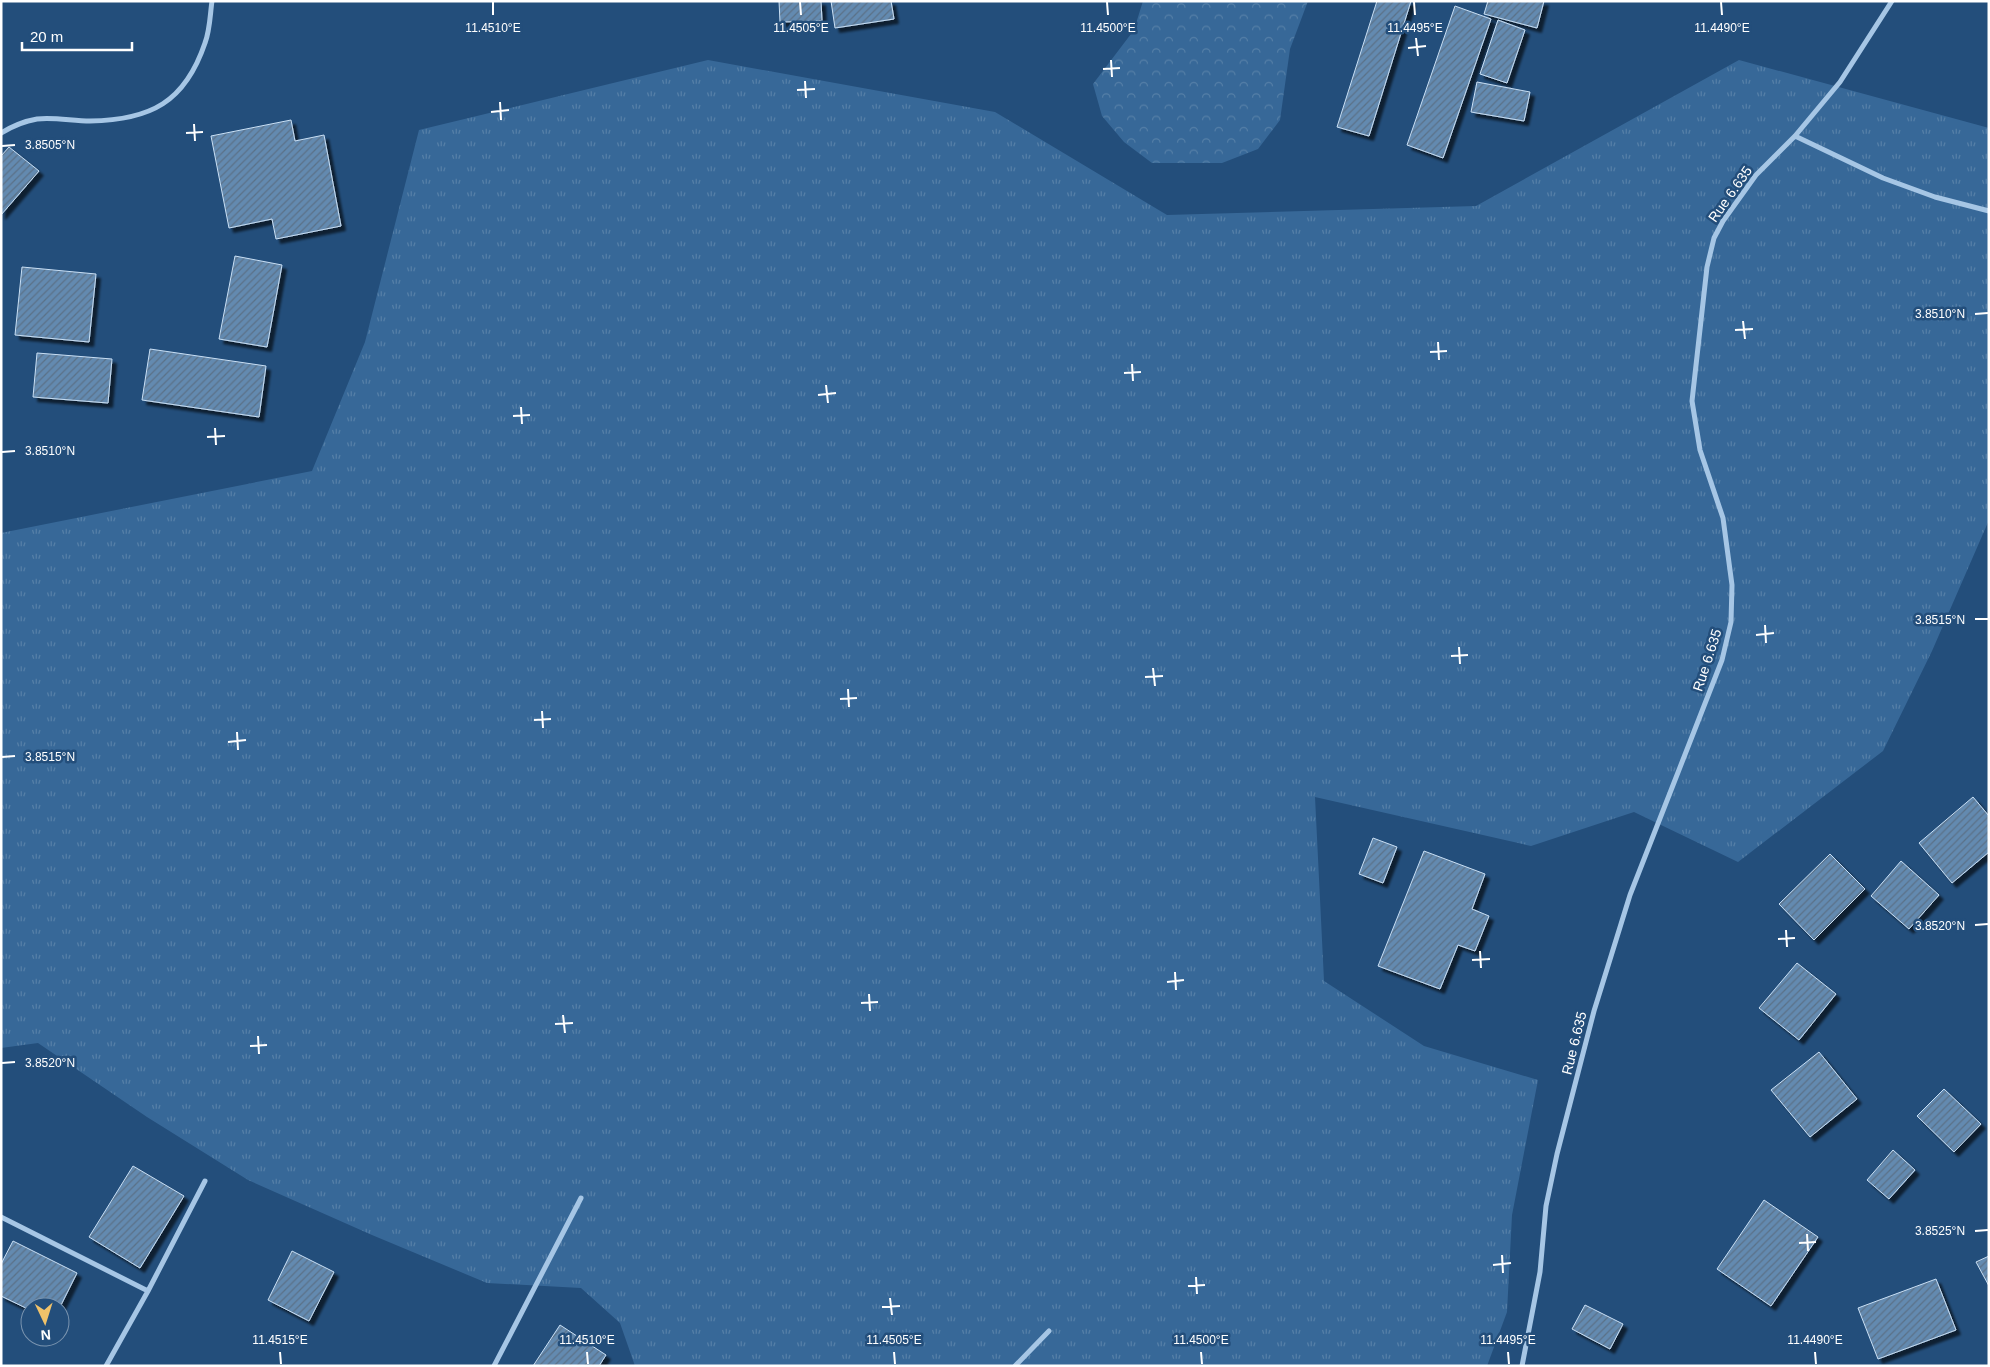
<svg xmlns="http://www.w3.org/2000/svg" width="1990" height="1367" font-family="Helvetica,sans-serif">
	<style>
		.grass { fill: url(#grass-tufts) }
		.forest { fill: url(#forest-crowns) }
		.building { fill: url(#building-hatch); stroke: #c9dff4; filter: url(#shadow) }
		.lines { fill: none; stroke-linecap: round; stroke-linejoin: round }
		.minor { stroke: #a6c6e5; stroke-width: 5 }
		.ticks { fill: none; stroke: #fff; stroke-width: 2 }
		.labels { text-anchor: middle; stroke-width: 5; stroke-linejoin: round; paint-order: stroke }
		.street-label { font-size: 14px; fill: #fff; stroke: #234e7b }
		.ticks-label { font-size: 12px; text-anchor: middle; fill: #fff; stroke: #234e7b; stroke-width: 5; stroke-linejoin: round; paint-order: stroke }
	</style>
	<defs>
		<pattern id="grass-tufts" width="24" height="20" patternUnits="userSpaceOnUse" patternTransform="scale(1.25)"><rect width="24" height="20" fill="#376898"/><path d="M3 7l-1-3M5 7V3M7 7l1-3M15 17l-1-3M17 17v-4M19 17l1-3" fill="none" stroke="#557fa7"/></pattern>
		<pattern id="forest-crowns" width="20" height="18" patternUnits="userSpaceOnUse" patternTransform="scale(1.25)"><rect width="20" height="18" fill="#376898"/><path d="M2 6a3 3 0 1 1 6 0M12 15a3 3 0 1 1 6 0" fill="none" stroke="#557fa7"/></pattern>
		<pattern id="building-hatch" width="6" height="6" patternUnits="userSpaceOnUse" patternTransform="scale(1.25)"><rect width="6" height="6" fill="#648ab0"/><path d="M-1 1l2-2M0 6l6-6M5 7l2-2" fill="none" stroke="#5a7188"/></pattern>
		<filter id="shadow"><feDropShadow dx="4.5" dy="4.5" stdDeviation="1" flood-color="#0009"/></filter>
	</defs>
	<rect width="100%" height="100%" fill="#234e7b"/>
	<path class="grass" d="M708,60l287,52 172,103 309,-9 263,-146 250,68v392l-57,131 -49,100 -145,111 -104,-50 -103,34 -216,-49 9,184 100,65 114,34 -26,135 -5,97 -20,54h-852l-15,-43 -39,-35 -94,-5 -115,-48 -124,-55 -101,-63 -109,-74 -37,5v-515l311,-62 53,-129 54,-212z"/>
	<path class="forest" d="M1143,1h165l-18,48 -10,71 -22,29 -36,14h-70l-28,-21 -22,-26 -9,-32 41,-54z"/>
	<path class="building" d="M779,1h42l1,20 -42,1z
		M831,1h60l3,18 -59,9z
		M1377,1h34l-42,135 -32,-9z
		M1488,1h56l-7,27 -53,-14z
		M1455,6l36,13 -48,139 -36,-13z
		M1498,20l27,10 -18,53 -27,-9z
		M1477,82l53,10 -6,29 -53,-9z
		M291,120l4,21 29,-6 17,91 -65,13 -4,-20 -43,9 -18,-92z
		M9,147l30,24 -38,44v-59z
		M235,256l47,9 -15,82 -48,-8z
		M22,267l74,7 -7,68 -74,-7z
		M150,349l116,17 -7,51 -117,-17z
		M37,353l75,6 -4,44 -75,-6z
		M1973,797l16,19v36l-37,31 -33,-40z
		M1373,838l24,9 -14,36 -24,-9z
		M1424,851l61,23 -13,35 17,7 -14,35 -17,-6 -18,44 -62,-23z
		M1830,854l35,35 -51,51 -35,-36z
		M1901,861l38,34 -30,34 -38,-33z
		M1797,963l39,31 -37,46 -40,-32z
		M1819,1052l38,47 -47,38 -39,-47z
		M1944,1089l37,35 -27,28 -37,-36z
		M1893,1150l22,20 -26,29 -22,-19z
		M133,1166l51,30 -44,72 -51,-31z
		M1764,1200l54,37 -47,69 -54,-37z
		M13,1241l64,32 -17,34h-30v3l-29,-14v-32z
		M292,1251l42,21 -25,49 -41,-21z
		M1989,1256v30l-13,-24z
		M1936,1279l20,51 -78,29 -20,-51z
		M1585,1305l38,19 -13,25 -38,-20z
		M560,1325l46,30 -7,11h-66z"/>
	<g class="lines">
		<path class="minor" d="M1,133c10,-6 24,-12 36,-14 17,-2 36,2 53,2 61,-1 95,-19 115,-78 5,-13 5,-28 7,-42
			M1795,136l88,42 52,19 54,14
			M1,1217l147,74
			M106,1366l42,-75 57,-110
			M494,1366l87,-168
			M1015,1366l34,-35
			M1522,1366l18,-94 6,-66 11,-52 37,-143 36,-116 92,-235 9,-38 1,-37 -9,-67 -23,-68 -8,-49 15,-134 7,-29 9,-17 33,-46 39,-39 45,-54 52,-81"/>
	</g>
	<path class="ticks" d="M493,2v13M800,2l1,13M1107,2l1,13M1414,2l1,13M1721,2l1,13M1416,38l2,18M1408,48l18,-2M1111,60l1,17M1103,69l17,-1M805,81l1,17M797,90l18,-1M500,102l1,18M491,112l18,-2M194,124l1,17M186,133l17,-1M2,146l13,-1M1975,314l13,-1M1743,321l2,18M1735,330l18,-1M1438,342l1,18M1430,352l17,-1M1132,364l1,17M1124,373l17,-1M826,385l2,18M818,395l18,-2M521,407l1,17M513,416l17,-1M215,428l1,17M207,437l18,-1M2,452l13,-1M1975,619h13M1765,625l1,18M1756,635l18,-2M1459,647l1,17M1451,656l17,-1M1153,668l2,18M1145,677l18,-1M848,689l1,18M840,699l17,-1M542,711l1,17M534,720l17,-1M237,732l1,18M228,742l18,-2M2,757l13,-1M1975,925l13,-1M1786,930l1,17M1778,939l17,-1M1480,951l1,17M1472,960l18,-1M1175,972l1,18M1167,982l17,-2M869,994l1,17M861,1003l17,-1M563,1015l2,18M555,1024l18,-1M258,1036l1,18M250,1046l17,-1M2,1063l13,-1M1975,1231l13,-1M1807,1234l1,17M1799,1243l17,-1M1502,1255l1,18M1493,1265l18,-2M1196,1277l1,17M1188,1286l17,-1M890,1298l2,17M882,1307l18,-1M280,1352l1,12M587,1352l1,12M894,1352l1,12M1201,1352l1,12M1508,1352l1,12M1815,1352l1,12"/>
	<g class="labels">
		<g class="street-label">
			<text transform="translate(1730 194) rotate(-55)" y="5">Rue 6.635</text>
			<text transform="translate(1707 660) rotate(-72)" y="5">Rue 6.635</text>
			<text transform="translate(1574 1043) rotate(-76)" y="5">Rue 6.635</text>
		</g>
	</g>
	<g class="ticks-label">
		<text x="493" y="32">11.4510°E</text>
		<text x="801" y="32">11.4505°E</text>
		<text x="1108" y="32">11.4500°E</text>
		<text x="1415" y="32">11.4495°E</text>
		<text x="1722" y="32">11.4490°E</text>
		<text x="50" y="149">3.8505°N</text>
		<text x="1940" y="318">3.8510°N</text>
		<text x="50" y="455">3.8510°N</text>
		<text x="1940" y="624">3.8515°N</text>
		<text x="50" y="761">3.8515°N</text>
		<text x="1940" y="930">3.8520°N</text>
		<text x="50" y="1067">3.8520°N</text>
		<text x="1940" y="1235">3.8525°N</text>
		<text x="280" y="1344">11.4515°E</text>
		<text x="587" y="1344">11.4510°E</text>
		<text x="894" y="1344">11.4505°E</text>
		<text x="1201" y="1344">11.4500°E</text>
		<text x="1508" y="1344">11.4495°E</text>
		<text x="1815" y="1344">11.4490°E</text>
	</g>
	<rect width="1990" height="1367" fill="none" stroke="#ffffff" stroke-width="5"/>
	<g transform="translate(45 1322) rotate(176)"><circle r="24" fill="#234e7b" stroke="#7b95b0"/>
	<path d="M0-4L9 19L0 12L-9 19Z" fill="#efc26a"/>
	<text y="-8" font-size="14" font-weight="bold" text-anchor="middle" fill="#ffffff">N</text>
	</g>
	<path d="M22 42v8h110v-8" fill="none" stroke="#ffffff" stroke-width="2.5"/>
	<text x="30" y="42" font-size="15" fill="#ffffff" stroke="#234e7b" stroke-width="4" paint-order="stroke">20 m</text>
</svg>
